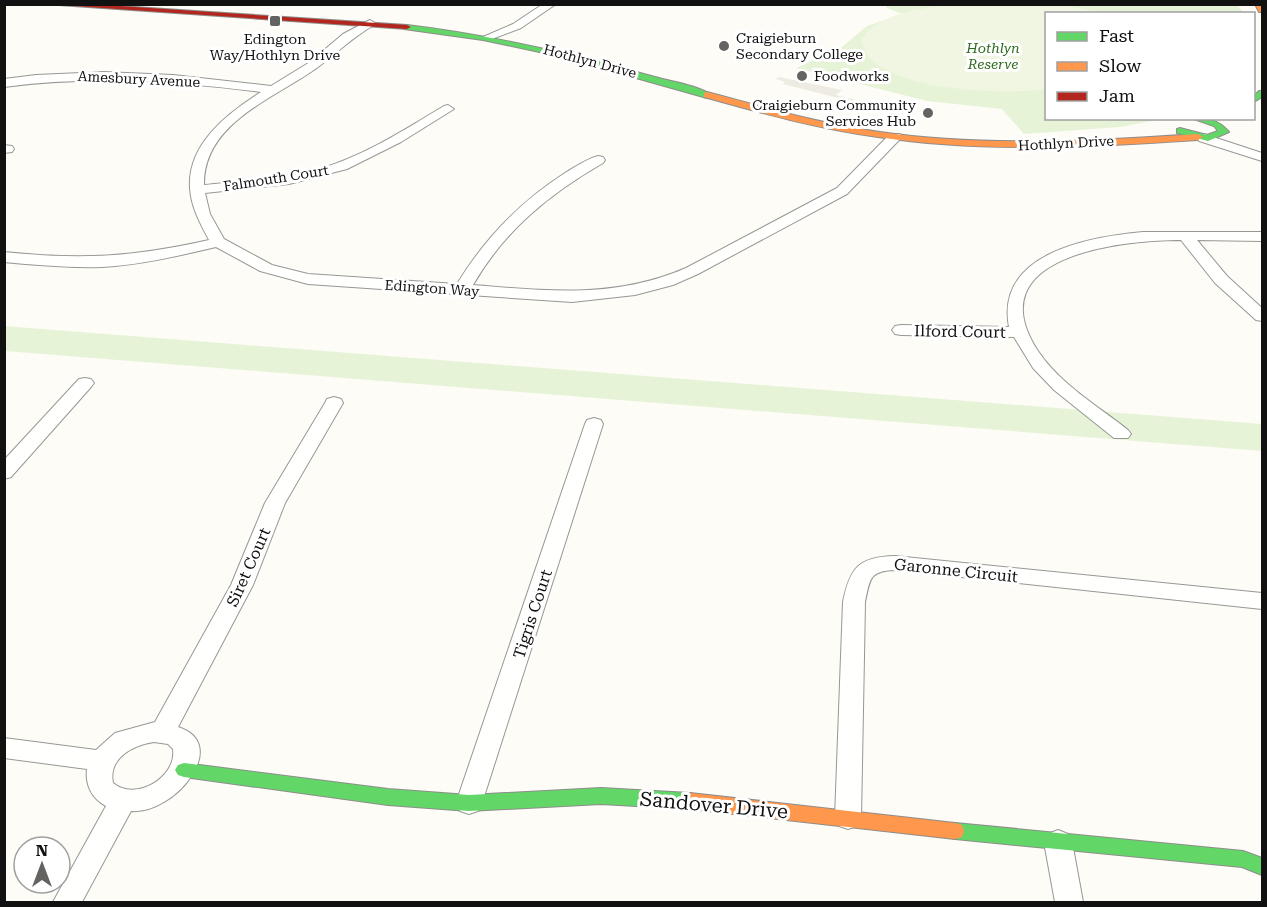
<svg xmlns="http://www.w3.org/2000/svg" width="1267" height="907" font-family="'Roboto Serif',serif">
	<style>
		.green { fill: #e7f3d7 }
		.pitch { fill: #f0f6e1 }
		.plaza { fill: #edebe2 }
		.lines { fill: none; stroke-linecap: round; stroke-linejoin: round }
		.street-casing { stroke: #979795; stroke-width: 2 }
		.fast-casing { stroke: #8e8d8b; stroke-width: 2 }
		.slow-casing { stroke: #8e8d8b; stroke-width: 2 }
		.jam-casing { stroke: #8e8d8b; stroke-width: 2 }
		.street { fill: #fffffe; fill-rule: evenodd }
		.fast { fill: #63d668; fill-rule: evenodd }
		.slow { fill: #ff974d; fill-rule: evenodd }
		.jam { fill: #b3261e; fill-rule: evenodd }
		.poi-dot { fill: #646362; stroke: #fff; stroke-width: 2 }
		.labels { text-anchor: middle; stroke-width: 6; stroke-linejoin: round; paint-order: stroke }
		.far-poi-label { font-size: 14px; fill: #111; stroke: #fff; text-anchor: start }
		.far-park-label { font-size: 14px; font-style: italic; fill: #2f6b1f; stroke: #fff }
		.far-street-label { font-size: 14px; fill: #111; stroke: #fff }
		.street-label { font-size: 16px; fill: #111; stroke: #fff }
		.near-street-label { font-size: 20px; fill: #111; stroke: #fff }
	</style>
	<rect width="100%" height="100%" fill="#fdfcf7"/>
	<path class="green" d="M886,5h331l21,1 6,7 -198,1v104l116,1 -42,8 -96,7 -22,-25 -75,-8 -131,-33 46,-21 25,-21 35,-12 -15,-6z
		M4,326l1258,98v27l-1257,-100z"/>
	<path class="pitch" d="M961,4l103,1 37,8 -55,1v75c-42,6 -142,2 -174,-29 -6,-6 -8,-12 -11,-20 19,-30 66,-32 100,-36z"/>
	<path class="plaza" d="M779,77l63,13 -6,5 25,6 -3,2 -75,-19 2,-2 -9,-3z"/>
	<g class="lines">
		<g class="street-casing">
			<path id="street" d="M543,4h13l-35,24 -32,12 -6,-3 30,-13z
				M370,20l5,3 -1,2c-21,12 -37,28 -56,42 -42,31 -115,55 -114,118 38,-4 78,-6 115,-16 45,-13 85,-39 125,-63l4,-1 6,4 -53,33 -54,27 -58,15 -84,9 5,21 14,25 48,26 36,9 149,10c28,-46 63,-82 108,-111 10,-6 22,-14 33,-17l5,1 2,3 -2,3c-54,31 -99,68 -130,122 76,6 141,14 213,-17l151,-80 53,-54h10l2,3 -55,57 -149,80 -25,11 -38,10 -63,7 -264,-18 -48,-13 -44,-24c-38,9 -76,18 -114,20 -33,1 -65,-2 -98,-5v-10c78,8 129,5 205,-12 -9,-17 -18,-33 -19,-52 -3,-44 38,-75 71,-96 -86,-11 -171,-17 -257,-5v-8l32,-4 68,-3 69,3 98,11 39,-24 33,-28z
				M1204,134l58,19v8l-63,-20 -2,-3 2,-3z
				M4,145l8,1 2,3 -2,3 -8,1z
				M1143,232h119v9l-65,-1 30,36 35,32v13l-6,-1 -41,-37 -34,-43c-61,0 -205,16 -143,111 22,33 60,55 90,79l3,4 -3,4h-14l-60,-48 -21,-22 -19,-31 -113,-2 -6,-1 -3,-4 3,-4 6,-1 108,2c-14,-74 80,-90 134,-95z
				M85,378l6,1 3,4 -3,4 -80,90 -7,2v-19l75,-81z
				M334,397l7,2 2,4 -58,100 -32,82 -75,142c54,17 -4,88 -47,84l-49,91h-29l53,-96c-14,-7 -21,-21 -19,-37l-83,-11v-20l92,12 19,-17 40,-11 76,-137 34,-82 60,-100 2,-4zM154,742l14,2 5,5c4,28 -37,53 -60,34 -5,-25 20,-38 41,-41z
				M594,418l7,2 2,4 -121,379 -4,8 -9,3 -9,-3 -4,-8 129,-379 2,-4z
				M895,556l367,37v16l-367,-39c-26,1 -25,9 -30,32l-4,216 -4,8 -9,3 -9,-3 -4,-8 8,-216c7,-35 16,-45 52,-46z
				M1058,830l10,4 4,8 11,60h-28l-11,-60 4,-8z"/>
		</g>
		<g class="fast-casing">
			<path id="fast" d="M407,25c84,10 166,29 248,52 17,5 42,8 56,18l-4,3 -149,-42 -75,-16 -79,-11v-4z
				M1259,91h3v6l-8,5v-6z
				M1191,118c16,0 27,1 38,14l-21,9 -31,-8v-4l3,-1 27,7 11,-4 -4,-5z
				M184,763l204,26 81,6 132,-7 89,5 6,3 3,5 -3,5 -6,3 -89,-5 -132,7 -81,-6 -204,-28 -6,-2 -3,-5 3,-5z
				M955,823l288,28 19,7v17l-20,-8 -287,-28 -7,-2 -2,-6 2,-6z"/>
		</g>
		<g class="slow-casing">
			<path id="slow" d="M1255,4h7v8h-3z
				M707,92c57,15 114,32 173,40 106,15 212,9 318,2l5,3 -5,3c-107,7 -214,13 -320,-3 -59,-8 -117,-24 -174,-40v-4z
				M690,793l265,30 7,2 2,6 -2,6 -7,2 -265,-30 -6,-3 -3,-5 3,-5z"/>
		</g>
		<g class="jam-casing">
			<path id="jam" d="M44,4h45l318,21 4,2 -4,2z"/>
		</g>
		<use href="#street" class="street"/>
		<use href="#fast" class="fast"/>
		<use href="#slow" class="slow"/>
		<use href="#jam" class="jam"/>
	</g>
	<g class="poi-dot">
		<rect x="269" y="15" width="12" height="12" rx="3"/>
		<circle cx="724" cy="46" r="6"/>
		<circle cx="802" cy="76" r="6"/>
		<circle cx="928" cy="113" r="6"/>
	</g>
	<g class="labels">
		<g class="far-poi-label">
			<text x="736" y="43">Craigieburn<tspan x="736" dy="16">Secondary College</tspan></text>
			<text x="275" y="44" text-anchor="middle">Edington<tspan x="275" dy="16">Way/Hothlyn Drive</tspan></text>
			<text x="814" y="81">Foodworks</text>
			<text x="916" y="110" text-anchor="end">Craigieburn Community<tspan x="916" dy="16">Services Hub</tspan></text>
		</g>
		<g class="far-park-label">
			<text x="993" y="53">Hothlyn<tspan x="993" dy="16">Reserve</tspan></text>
		</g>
		<g class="far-street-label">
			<text transform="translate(590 61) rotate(15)" y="5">Hothlyn Drive</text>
			<text transform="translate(139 79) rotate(3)" y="5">Amesbury Avenue</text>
			<text transform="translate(1066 143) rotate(-3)" y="5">Hothlyn Drive</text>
			<text transform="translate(276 178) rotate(-9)" y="5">Falmouth Court</text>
			<text transform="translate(432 288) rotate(4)" y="5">Edington Way</text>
		</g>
		<g class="street-label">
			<text transform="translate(960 331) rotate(1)" y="6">Ilford Court</text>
			<text transform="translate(248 567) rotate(-66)" y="6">Siret Court</text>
			<text transform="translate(956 570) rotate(6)" y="6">Garonne Circuit</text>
			<text transform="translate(532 614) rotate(-72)" y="6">Tigris Court</text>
		</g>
		<g class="near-street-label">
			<text transform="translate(714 805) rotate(5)" y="7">Sandover Drive</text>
		</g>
	</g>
	<rect width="1267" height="907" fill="none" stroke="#111111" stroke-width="12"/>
	<rect x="1045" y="12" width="210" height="108" fill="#ffffff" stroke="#a0a0a0" stroke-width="1.5"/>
	<rect x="1057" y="32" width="30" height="9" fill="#63d668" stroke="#a0a0a0" stroke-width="1.5"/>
	<text x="1099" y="42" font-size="18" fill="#111111">Fast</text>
	<rect x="1057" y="62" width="30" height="9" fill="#ff974d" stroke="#a0a0a0" stroke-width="1.5"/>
	<text x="1099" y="72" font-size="18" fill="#111111">Slow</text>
	<rect x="1057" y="92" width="30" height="9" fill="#b3261e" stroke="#a0a0a0" stroke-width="1.5"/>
	<text x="1099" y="102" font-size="18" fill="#111111">Jam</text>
	<g transform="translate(42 865)"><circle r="28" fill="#ffffff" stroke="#a0a0a0" stroke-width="1.5"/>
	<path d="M0-4.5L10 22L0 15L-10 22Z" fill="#646362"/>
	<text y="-9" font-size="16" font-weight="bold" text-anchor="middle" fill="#111111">N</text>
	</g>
</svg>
